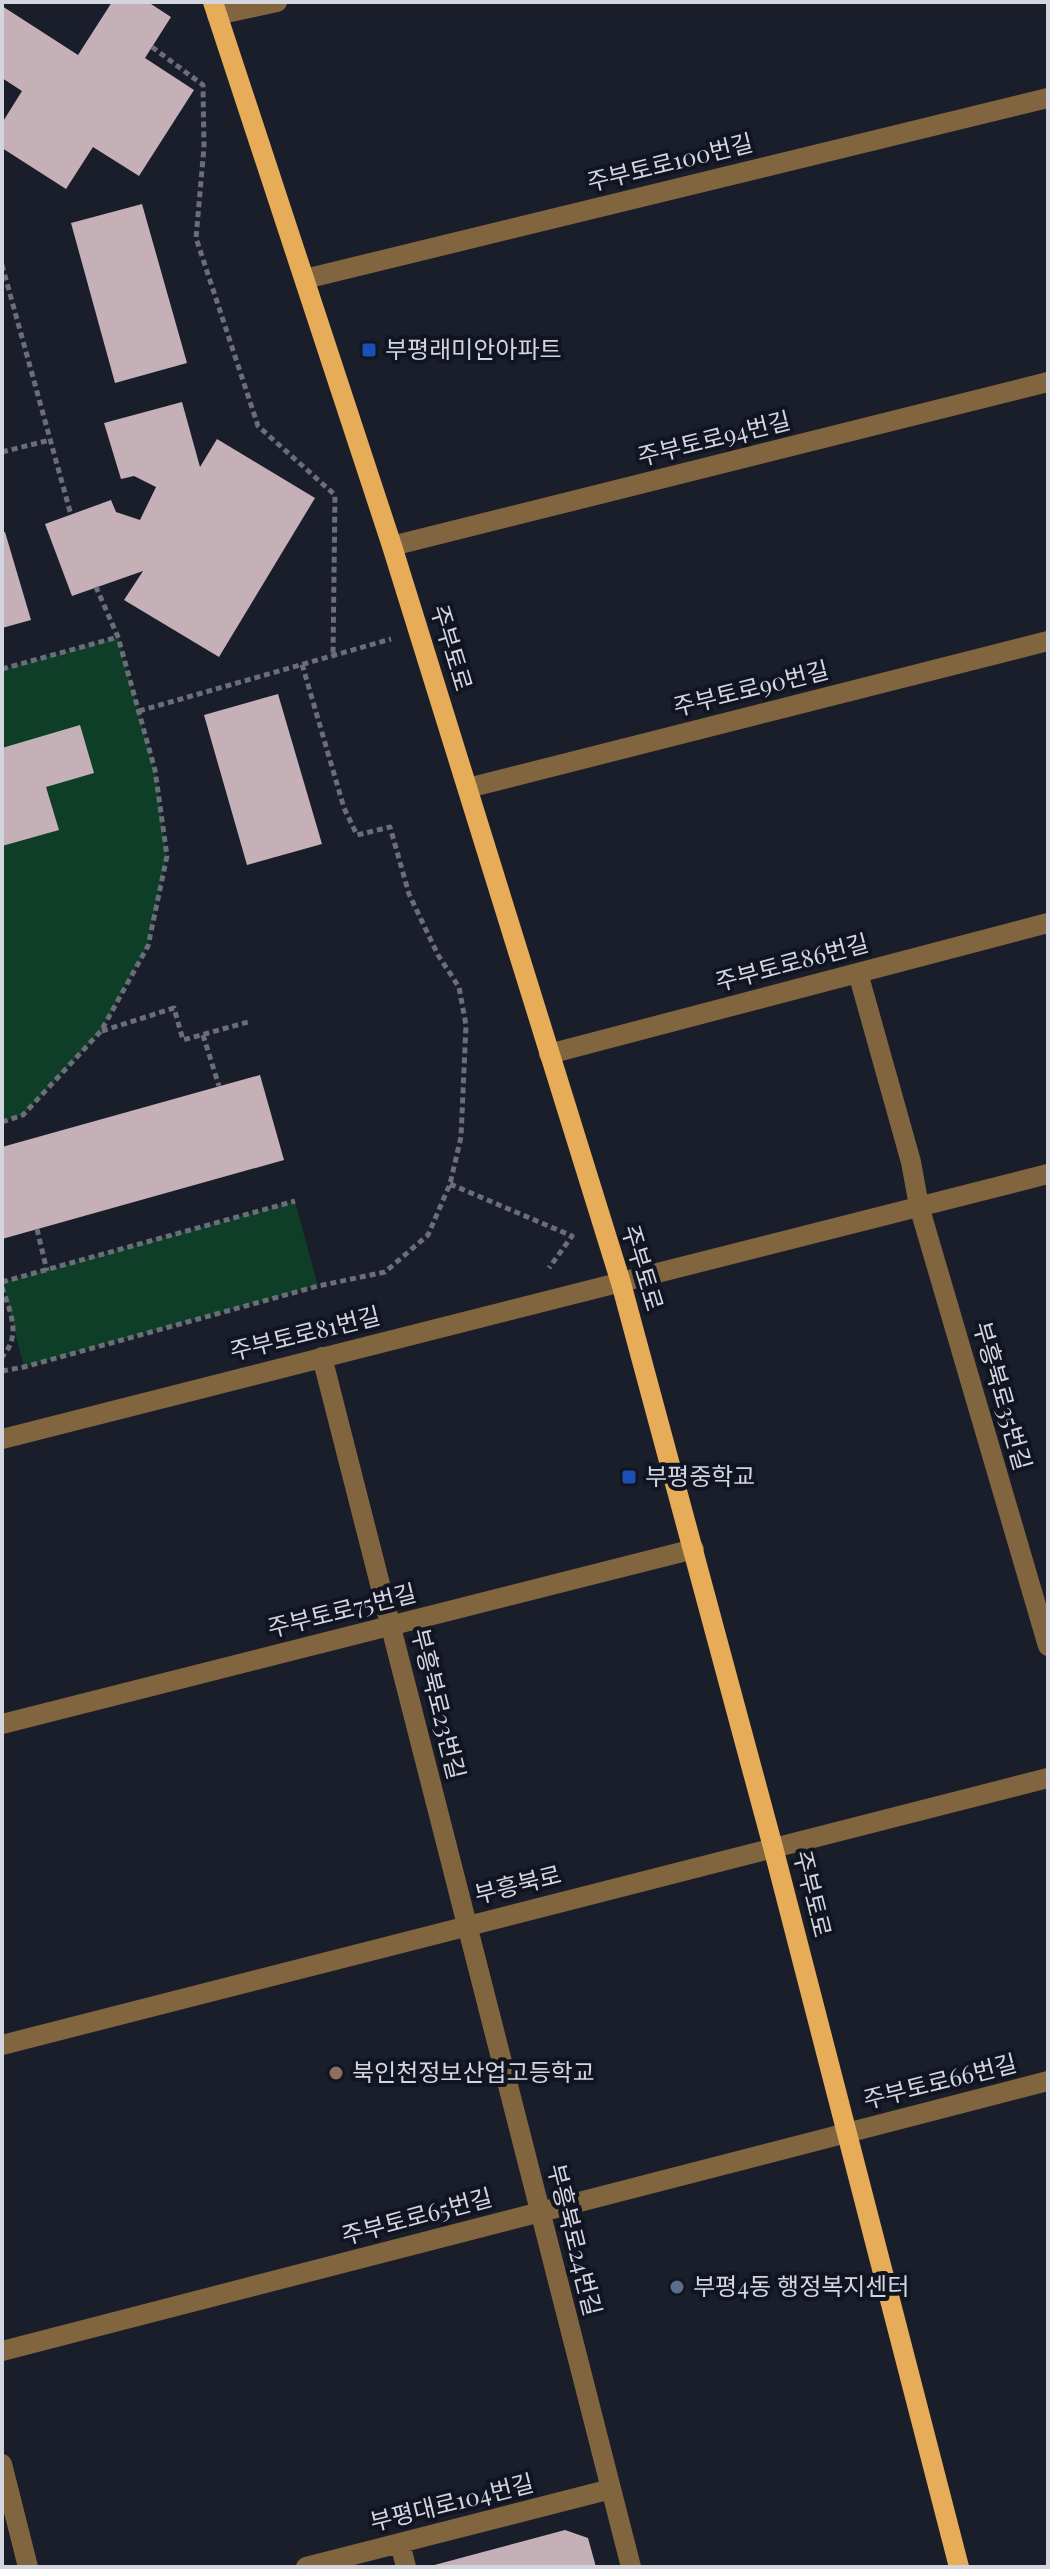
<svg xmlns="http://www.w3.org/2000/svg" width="1050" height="2569" font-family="'Playfair Display','Noto Sans KR',serif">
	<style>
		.green { fill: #0e3e28 }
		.building { fill: #c6b0b7 }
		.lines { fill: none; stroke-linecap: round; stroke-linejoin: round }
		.path { stroke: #6b6e79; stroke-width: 5; stroke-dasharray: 6 4; stroke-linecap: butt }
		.minor { stroke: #80653f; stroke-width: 20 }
		.major { stroke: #e6ac58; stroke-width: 20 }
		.transit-dot { fill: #1a4fb4; stroke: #111421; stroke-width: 3 }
		.education-dot { fill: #8d6e63; stroke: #111421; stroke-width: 3 }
		.service-dot { fill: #5c6f8a; stroke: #111421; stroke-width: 3 }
		.labels { text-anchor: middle; stroke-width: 8; stroke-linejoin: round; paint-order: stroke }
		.street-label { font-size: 24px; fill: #d3d6df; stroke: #111421 }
		.poi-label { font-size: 24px; fill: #d3d6df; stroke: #111421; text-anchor: start }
	</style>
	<rect width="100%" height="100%" fill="#1a1d2a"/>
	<path class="green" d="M118,637l37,133 12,86 -19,90 -47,85 -78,84 -21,7v-453z
		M295,1201l23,85 -294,81 -22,-85z"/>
	<path class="building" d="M112,2h36l23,15 -26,41 49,32 -55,86 -46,-29 -27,42 -64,-41v-25l20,-32 -20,-13v-72l76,49z
		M142,204l45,159 -72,20 -44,-160z
		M182,402l18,65 17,-28 98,59 -96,159 -95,-57 19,-29 -71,25 -27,-72 66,-24 5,12 24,8 16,-33 -22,-11 -13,3 -17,-56z
		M5,532l26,88 -29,8v-95z
		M278,694l44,150 -75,21 -43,-150z
		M80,725l14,48 -48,14 13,43 -57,16v-98z
		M260,1075l24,85 -282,79v-92z
		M565,2530l23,8 8,29h-169z"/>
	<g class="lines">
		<path class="path" d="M152,47l51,38 1,62 -8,91 62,188 77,69 -2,160
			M2,265l69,250
			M2,452l48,-12
			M2,669l116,-32
			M139,711l252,-72
			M102,1031l72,-23 9,32 65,-18
			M203,1035l16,51
			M2,1122l21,-7 78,-84 47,-85 19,-90 -12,-86 -37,-133 -22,-50
			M450,1184l122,52 -23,32
			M37,1229l10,42
			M2,1282l293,-81
			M2,1287c8,25 20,48 0,70
			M2,1371l22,-4 294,-81 67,-14 43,-37 22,-51 11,-47 5,-112 -7,-38 -21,-32 -29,-61 -19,-67 -33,8 -13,-27 -42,-144"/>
		<path class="minor" d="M217,15l60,-13
			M305,279l743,-181
			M392,546l656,-164
			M468,788l580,-147
			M858,973l53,189 8,44 129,440
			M549,1054l499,-131
			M322,1357l309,1210
			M2,1439l1046,-265
			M2,1724l692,-175
			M2,2045l1046,-267
			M2,2351l1046,-270
			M2,2464l26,103
			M400,2543l6,24
			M306,2567l305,-78"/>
		<path class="major" d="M213,2l179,544 229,737 152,564 186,720"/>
	</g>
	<g class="transit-dot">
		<rect x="361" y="342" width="16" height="16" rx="4"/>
		<rect x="621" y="1469" width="16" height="16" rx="4"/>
	</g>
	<circle class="education-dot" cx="336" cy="2073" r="8"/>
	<circle class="service-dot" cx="677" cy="2287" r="8"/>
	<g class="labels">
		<g class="street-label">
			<text transform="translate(670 163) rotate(-14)" y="8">주부토로100번길</text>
			<text transform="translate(714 439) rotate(-14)" y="8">주부토로94번길</text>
			<text transform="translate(451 648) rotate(73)" y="8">주부토로</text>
			<text transform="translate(751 689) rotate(-14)" y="8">주부토로90번길</text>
			<text transform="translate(792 963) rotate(-15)" y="8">주부토로86번길</text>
			<text transform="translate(642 1268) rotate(73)" y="8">주부토로</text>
			<text transform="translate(305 1334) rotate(-14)" y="8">주부토로81번길</text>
			<text transform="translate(1002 1396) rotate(74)" y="8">부흥북로35번길</text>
			<text transform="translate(342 1611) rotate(-14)" y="8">주부토로75번길</text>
			<text transform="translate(438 1704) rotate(76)" y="8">부흥북로23번길</text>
			<text transform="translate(518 1885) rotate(-14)" y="8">부흥북로</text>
			<text transform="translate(812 1894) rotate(76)" y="8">주부토로</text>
			<text transform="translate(940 2082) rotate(-14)" y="8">주부토로66번길</text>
			<text transform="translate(417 2217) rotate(-15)" y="8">주부토로65번길</text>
			<text transform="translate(574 2240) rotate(76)" y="8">부흥북로24번길</text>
			<text transform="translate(452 2503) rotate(-14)" y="8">부평대로104번길</text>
		</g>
		<g class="poi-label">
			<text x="385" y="358">부평래미안아파트</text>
			<text x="645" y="1485">부평중학교</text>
			<text x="352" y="2081">북인천정보산업고등학교</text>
			<text x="693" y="2295">부평4동 행정복지센터</text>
		</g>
	</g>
	<rect width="1050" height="2569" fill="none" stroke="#d3d6df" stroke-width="8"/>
</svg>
